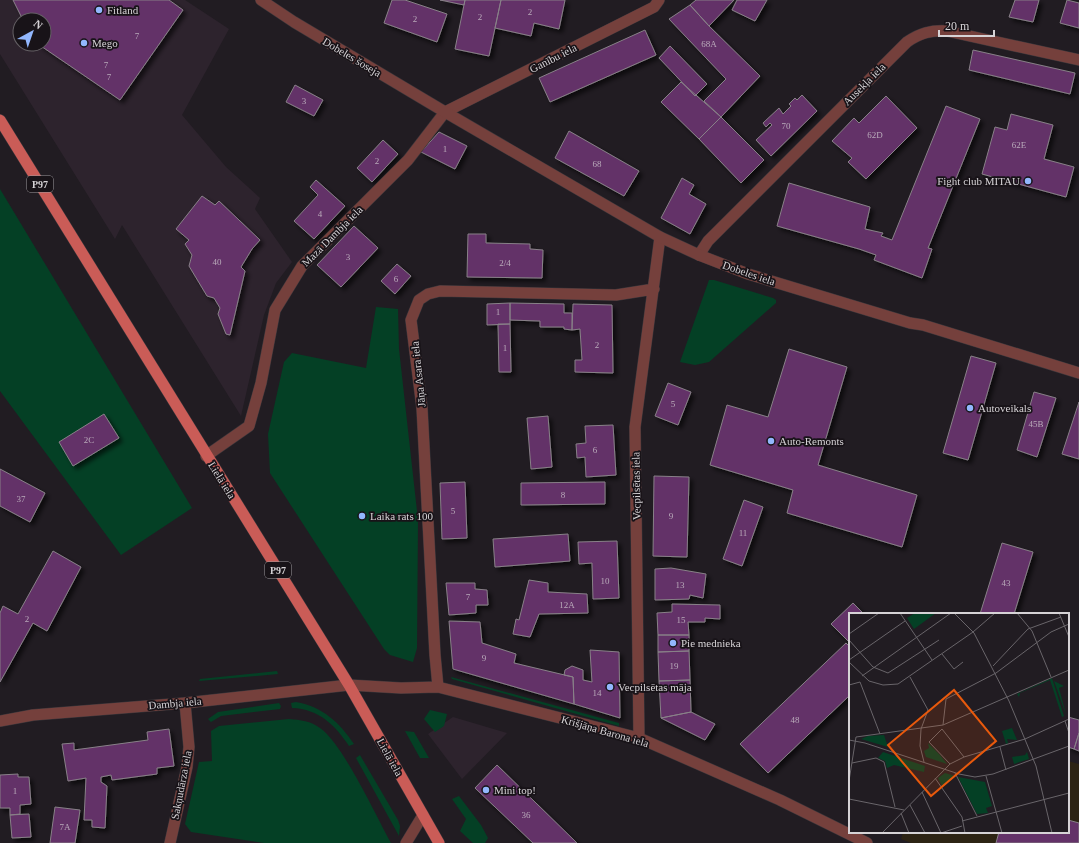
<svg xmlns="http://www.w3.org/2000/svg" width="1079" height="843" font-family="Georgia,serif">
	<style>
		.built { fill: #2d232d; fill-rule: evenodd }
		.education { fill: #2d2414 }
		.green { fill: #044025 }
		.building { fill: #633067; stroke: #888188; filter: url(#shadow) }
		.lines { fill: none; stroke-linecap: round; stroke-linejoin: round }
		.minor-casing { stroke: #3a363b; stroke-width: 12 }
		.tertiary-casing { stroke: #3a363b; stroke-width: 12 }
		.primary-casing { stroke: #3a363b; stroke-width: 12 }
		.minor { stroke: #75403c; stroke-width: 11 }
		.tertiary { stroke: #75403c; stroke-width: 11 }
		.primary { stroke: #ca5c57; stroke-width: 11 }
		.poi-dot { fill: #92b7fd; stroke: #181318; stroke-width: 1.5 }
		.labels { text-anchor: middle; stroke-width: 3.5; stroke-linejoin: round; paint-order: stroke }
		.number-label { font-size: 9px; fill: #b9aaba }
		.shield { fill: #181318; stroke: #9d999d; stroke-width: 1 }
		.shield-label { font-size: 10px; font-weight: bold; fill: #d6d3d6 }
		.poi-label { font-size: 11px; fill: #d6d3d6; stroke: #181318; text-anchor: start }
		.street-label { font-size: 11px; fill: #d6d3d6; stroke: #181318 }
		.inset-road { fill: none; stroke: #69656a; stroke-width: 1 }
		.view { fill: #e8590c; fill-opacity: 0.15; stroke: #e8590c; stroke-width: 2 }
		.inset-edge { fill: none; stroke: #d6d3d6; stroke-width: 2 }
	</style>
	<defs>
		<filter id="shadow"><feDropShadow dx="3.5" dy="3.5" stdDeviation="2" flood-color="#0009"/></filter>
	</defs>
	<rect width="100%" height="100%" fill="#211c22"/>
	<path class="built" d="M0,0h185l44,29 -47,86 44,52 34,31 -5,11 37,53 -16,21 -12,32 -23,101 -119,-191 -7,14 -115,-185zM20,20h24v24h-24z
		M453,717l54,16 -45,46 -34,-45z"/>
	<path class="education" d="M1068,761l11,3v79h-168l-10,-4 2,-7h165z"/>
	<path class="green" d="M0,189l192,319 -71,47 -121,-164z
		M709,280h5l59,18 3,2v3l-67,59 -14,3 -15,-3z
		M376,307l22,2 1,40 19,171 -1,128 -4,14 -23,-7 -6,-6 -114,-176 -2,-39 16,-72 8,-9 74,15z
		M277,671l1,3 -79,7 1,-2z
		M451,677l168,46v3l-167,-47z
		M296,702c27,5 43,20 58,42l-5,2c-14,-21 -30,-37 -57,-38l-1,-5z
		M279,703l2,3 -1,3 -59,7 -10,6 -3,-3 10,-7z
		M430,710l17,4 -3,12 -9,6 -11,-13z
		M289,719c11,1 22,2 31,9 23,16 56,88 71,115h-127l-73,-11 -6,-8 14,-62 13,-1 -1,-30 8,-5z
		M405,731l9,1 15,26h-9z
		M360,755l38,65 2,6 -1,10 -43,-78z
		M459,796l22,29 7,13 -3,5h-12l-13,-12 6,-12 -14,-20z"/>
	<path class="building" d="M13,0h156l14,10 -63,90 -82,-56h6v-24h-21z
		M392,0h13l42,14 -10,28 -53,-19z
		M440,0h25l-1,5z
		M465,0h36l-12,56 -34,-7z
		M501,0h64l-6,29 -25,-6 -3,13 -36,-8z
		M696,0h38l-25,26 -19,-21z
		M737,0h30l-12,21 -23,-11z
		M1015,0h24l-6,22 -24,-5z
		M1067,0l12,3v25l-19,-5z
		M690,5l19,21 51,50 -39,41 -17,-16 22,-22 -57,-60z
		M645,30l11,25 -106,47 -11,-24z
		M670,46l37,38 -12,12 -36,-38z
		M973,50l102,23 -5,21 -101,-24z
		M681,82l40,35 -22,22 -38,-37z
		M295,85l28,15 -9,16 -28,-14z
		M802,95l15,16 -46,45 -15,-16 16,-15 -2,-2 -4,4 -3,-4 16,-15 4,6 8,-8 -2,-2 6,-6 2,2z
		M886,96l31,32 -51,51 -18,-17 4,-4 -20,-17 22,-23 5,5z
		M946,106l34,13 -52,129 4,1 -10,29 -48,-18 2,-5 -17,-6 -82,-23 12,-43 81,24 -5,22 18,4 -2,3 11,4z
		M1011,114l42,11 -9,34 30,8 -8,30 -84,-23 13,-47 12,3z
		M721,117l43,43 -23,23 -42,-44z
		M569,131l70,40 -15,25 -69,-38z
		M439,132l28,14 -12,23 -34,-17z
		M383,140l15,14 -26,28 -15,-14z
		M682,178l12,7 -5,9 17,10 -16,30 -29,-16z
		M316,180l29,26 -31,33 -20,-18 24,-26 -8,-8z
		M202,196l13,9 4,-4 41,39 -8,9 -11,18 4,4 -15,64 -4,-1 -8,-20 2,-6 -6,-10 -7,-2 -18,-30 3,-11 -7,-11 4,-4 -13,-11z
		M354,226l24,22 -37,39 -24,-22z
		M468,234h18v9l44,1v5l13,1 -1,28 -75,-1z
		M397,264l14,12 -16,18 -14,-13z
		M510,303v21l-23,1v-21z
		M510,303l54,1v9h8v17l-8,-1v-2h-24v-6l-30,-1z
		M573,304l39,1 1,68 -38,-1v-12h7l-2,-31 -8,1z
		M498,324h12l1,48h-12z
		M789,349l58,18 -29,98 99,30 -15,52 -115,-34 6,-23 -83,-25 17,-60 41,12z
		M971,356l25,7 -28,97 -25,-7z
		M668,383l23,9 -13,33 -23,-9z
		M1034,392l22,6 -19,59 -20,-7z
		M1079,402v57l-17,-5z
		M104,414l15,24 -46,28 -14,-24z
		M548,416l4,51 -21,2 -4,-51z
		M613,425l3,50 -30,2 -1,-20 -8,1 -1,-14 10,-1 -1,-17z
		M0,469l45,24 -15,29 -30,-16z
		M654,476l35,1 -2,80 -34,-1z
		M465,482l2,56 -25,1 -2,-56z
		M605,482v22l-84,1v-22z
		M744,500l19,7 -21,59 -19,-7z
		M568,534l2,27 -75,6 -2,-28z
		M617,541l2,57 -26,1 -1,-36 -13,1 -1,-22z
		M1002,543l31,9 -19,62h-34z
		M53,551l28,16 -34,64 -14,-8 -33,59v-69l3,-7 15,8z
		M671,568l35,6 -3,24 -13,-3 -1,4 -34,1v-31z
		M529,580l19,3v9l39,2 1,19 -49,1 -9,23 -17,-3 3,-15 3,1z
		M446,583h29v6l12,1 1,15h-12v8l-27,2z
		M853,603l11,11h-14v29l-19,-19z
		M672,604l48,1v14l-15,-1v4h-17l1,13h-31l-1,-22 15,-1z
		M449,621l31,1 2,21 34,11 -2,9 59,14 1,27 -121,-35z
		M658,635h31v16l-31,1z
		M846,643l4,4v48l-82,78 -28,-29z
		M590,650l29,2 1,66 -46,-14 -1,-27 -9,-2 1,-5 7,-4 11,4v10l9,2z
		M689,651l1,29 -31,1 -1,-29z
		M690,680l1,32 -30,6 -2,-37z
		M691,712l24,12 -10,16 -44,-22z
		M1068,717l11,3v13l-5,16 -6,-2z
		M169,729l5,37 -17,2v6l-45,6 -1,-5 -10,2v5l6,4 -2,42 -13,-1v-7h-8l2,-42 -18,3 -6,-37 12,-1v7l74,-10 -1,-8z
		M1079,733v18l-5,-2z
		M497,765l80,78h-44l-58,-55z
		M18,774v3h11l2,27 -11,1v9l-10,1v-7h-10v-33z
		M55,807l25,3 -5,33h-25z
		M29,814l2,23 -19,1 -2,-23z
		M1068,820l11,3v20h-83l3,-11h69z"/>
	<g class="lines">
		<g class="minor-casing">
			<path id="minor" d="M699,255l9,-14 199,-199c13,-9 24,-12 40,-11l132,29
				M206,456l43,-30 12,-43 14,-73 27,-44 106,-106 37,-48 209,-105 5,-7
				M349,685l52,3 37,-1 201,51 141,62 87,43
				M438,687l-3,-32 -13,-247 -11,-88 8,-20 9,-6 12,-3 176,4 38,-6
				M639,738l-4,-311 25,-190
				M170,843l17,-76 2,-20 -4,-44
				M406,843l17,-28"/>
		</g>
		<g class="tertiary-casing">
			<path id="tertiary" d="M261,0l33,22 151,90 215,125 39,18 49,19 162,49 13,2 156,48
				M0,721l33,-6 152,-12 164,-18"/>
		</g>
		<g class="primary-casing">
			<path id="primary" d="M0,120l349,565 90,158"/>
		</g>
		<use href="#minor" class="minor"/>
		<use href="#tertiary" class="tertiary"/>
		<use href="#primary" class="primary"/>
	</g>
	<g class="poi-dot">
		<circle cx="99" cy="10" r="4"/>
		<circle cx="84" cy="43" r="4"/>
		<circle cx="1028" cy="181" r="4"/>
		<circle cx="970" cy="408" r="4"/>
		<circle cx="771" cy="441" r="4"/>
		<circle cx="362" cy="516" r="4"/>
		<circle cx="673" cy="643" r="4"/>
		<circle cx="610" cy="687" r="4"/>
		<circle cx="486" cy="790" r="4"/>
	</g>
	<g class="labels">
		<g class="number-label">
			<text x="530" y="15">2</text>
			<text x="480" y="20">2</text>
			<text x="415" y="22">2</text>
			<text x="137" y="39">7</text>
			<text x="709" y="47">68A</text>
			<text x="106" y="68">7</text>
			<text x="109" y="80">7</text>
			<text x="304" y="104">3</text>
			<text x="786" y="129">70</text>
			<text x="875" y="138">62D</text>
			<text x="1019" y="148">62E</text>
			<text x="445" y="152">1</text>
			<text x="377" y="164">2</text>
			<text x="597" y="167">68</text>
			<text x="320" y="217">4</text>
			<text x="348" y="260">3</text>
			<text x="217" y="265">40</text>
			<text x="505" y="266">2/4</text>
			<text x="396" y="282">6</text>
			<text x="498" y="315">1</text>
			<text x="597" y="348">2</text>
			<text x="505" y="351">1</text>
			<text x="673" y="407">5</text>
			<text x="1036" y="427">45B</text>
			<text x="89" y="443">2C</text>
			<text x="595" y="453">6</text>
			<text x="563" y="498">8</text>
			<text x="21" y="502">37</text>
			<text x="453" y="514">5</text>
			<text x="671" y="519">9</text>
			<text x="743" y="536">11</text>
			<text x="605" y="584">10</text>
			<text x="1006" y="586">43</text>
			<text x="680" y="588">13</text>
			<text x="468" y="600">7</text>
			<text x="567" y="608">12A</text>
			<text x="27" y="622">2</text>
			<text x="681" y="623">15</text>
			<text x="484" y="661">9</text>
			<text x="674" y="669">19</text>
			<text x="597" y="696">14</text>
			<text x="795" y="723">48</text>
			<text x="15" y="794">1</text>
			<text x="526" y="818">36</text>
			<text x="65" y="830">7A</text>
		</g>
		<g class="shield">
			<rect x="27" y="176" width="26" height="16" rx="3"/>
			<rect x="265" y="562" width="26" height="16" rx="3"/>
		</g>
		<g class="shield-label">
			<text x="40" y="188">P97</text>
			<text x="278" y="574">P97</text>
		</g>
		<g class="poi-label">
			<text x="107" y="14">Fitland</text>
			<text x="92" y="47">Mego</text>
			<text x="1020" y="185" text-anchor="end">Fight club MITAU</text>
			<text x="978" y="412">Autoveikals</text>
			<text x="779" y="445">Auto-Remonts</text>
			<text x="370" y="520">Laika rats 100</text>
			<text x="681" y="647">Pie mednieka</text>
			<text x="618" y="691">Vecpilsētas māja</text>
			<text x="494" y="794">Mini top!</text>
		</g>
		<g class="street-label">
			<text transform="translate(352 57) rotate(31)" y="4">Dobeles šoseja</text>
			<text transform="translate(553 58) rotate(-27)" y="4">Ganību iela</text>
			<text transform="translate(864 84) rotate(-45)" y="4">Ausekļa iela</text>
			<text transform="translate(332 236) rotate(-45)" y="4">Mazā Dambja iela</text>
			<text transform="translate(749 273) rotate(19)" y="4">Dobeles iela</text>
			<text transform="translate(418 374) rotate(-96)" y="4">Jāņa Asara iela</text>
			<text transform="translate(222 480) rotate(58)" y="4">Lielā iela</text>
			<text transform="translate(636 486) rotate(-91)" y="4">Vecpilsētas iela</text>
			<text transform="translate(175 703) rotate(-5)" y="4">Dambja iela</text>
			<text transform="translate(605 731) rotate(16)" y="4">Krišjāņa Barona iela</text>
			<text transform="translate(390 757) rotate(61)" y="4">Lielā iela</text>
			<text transform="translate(181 785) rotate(-79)" y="4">Sakņudārza iela</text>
		</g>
	</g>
	<g transform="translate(849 613)">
		<rect width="220" height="220" fill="#211c22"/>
		<path d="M66,0h21l-22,16 -7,-11zM203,65l12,38 -2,1 -12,-37 -30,13 -1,4 -2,-3zM205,68l10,5 -5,2 7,27zM163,115l5,12 -10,-1 1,4 -2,1 -4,-13zM35,122l4,12 -27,-8 7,-3zM79,130l12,12 7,9 -21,-7 -2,-6 5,-3zM34,139l42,14 -1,6 -30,-7 -7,3 -2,-7 -7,-3zM178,139l2,7 -15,5 -2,-7 13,-2zM96,160l10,3 -13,10 -4,-8zM109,164l27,5 7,24 -6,2 2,5 -11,1z" fill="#044025"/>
		<path class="inset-road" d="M51,0l32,47M105,0l20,20 35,68 27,65 16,67M168,0l15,18 19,46M210,0l10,24M0,21l30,-21M0,27l24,27 15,6 51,-33M93,41l12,15 9,-7M0,47l56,-39M0,49l20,19 14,4 15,-1 75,-52 22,-19M144,53l35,-37 33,-12M13,63l89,-63M61,64l18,33 -7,19 -1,17 4,16M0,72l11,-3 20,52M216,108l4,12M94,112l3,-26 50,-26 55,-41 18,-8M93,116l-13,13 21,22M93,116l22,28M0,127l16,3 94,31 16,3 18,-3 76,-28M151,134l6,23M3,150l24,-5 8,4 11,45M106,160l22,43M137,163l16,57M86,165l27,39 3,16M0,168l7,-44 87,-12 126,-55M73,179l19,41M0,186l55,11M61,192l15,28M52,200l8,20M113,208l107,-28M33,220l68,-69 14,-7 61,-18 44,-20M92,220l21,-7"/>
		<path class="view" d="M105,77l42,51 -65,55 -43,-51z"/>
		<rect width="220" height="220" class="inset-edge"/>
	</g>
	<g transform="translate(32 32) rotate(40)"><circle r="19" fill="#181318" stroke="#646064"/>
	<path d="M0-3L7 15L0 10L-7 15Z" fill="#92b7fd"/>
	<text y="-6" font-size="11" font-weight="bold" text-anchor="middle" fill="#d6d3d6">N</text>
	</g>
	<path d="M939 30v6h55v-6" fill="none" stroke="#d6d3d6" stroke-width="2"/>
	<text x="945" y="30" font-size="12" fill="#d6d3d6" stroke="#181318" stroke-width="3" paint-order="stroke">20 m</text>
</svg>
